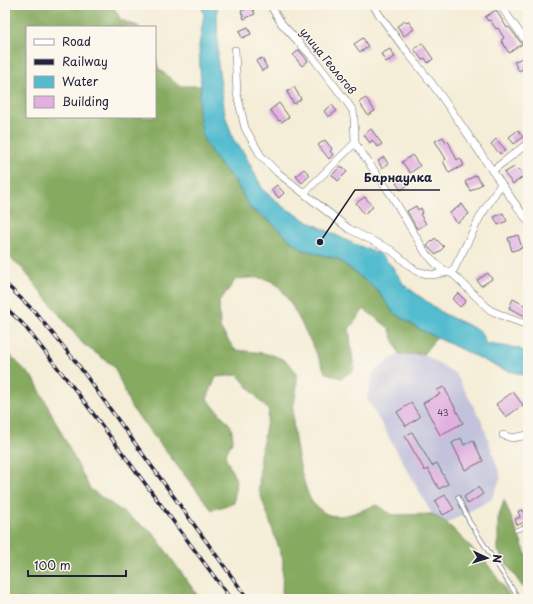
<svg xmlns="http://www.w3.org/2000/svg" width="533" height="604" font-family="'Playpen Sans',sans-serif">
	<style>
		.industrial { fill: #c2c2dc }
		.forest { fill: #86aa60; stroke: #54664e }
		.water { fill: #52bccf; stroke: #3a6f85 }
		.building { fill: #e1b0e1 }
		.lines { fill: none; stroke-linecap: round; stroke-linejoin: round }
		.lane-casing { stroke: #6c6972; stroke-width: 5 }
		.street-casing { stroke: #6c6972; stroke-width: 8 }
		.lane { stroke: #fff; stroke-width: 3.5 }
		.street { stroke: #fff; stroke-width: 7 }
		.rail-casing { stroke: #22223b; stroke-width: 3.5 }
		.rail { stroke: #fbf7ec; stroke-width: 2; stroke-dasharray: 6; stroke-linecap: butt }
		.labels { text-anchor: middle; stroke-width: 3; stroke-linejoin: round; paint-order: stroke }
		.number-label { font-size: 9px; fill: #524664 }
		.street-label { font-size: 11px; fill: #22223b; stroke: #fbf7ec }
		.leader { fill: none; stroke: #22223b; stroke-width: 1.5 }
		.callout-dot { fill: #22223b; stroke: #fbf7ec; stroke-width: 1.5 }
		.callout-label { font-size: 12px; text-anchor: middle; font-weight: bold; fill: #22223b; stroke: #fbf7ec; stroke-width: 3; stroke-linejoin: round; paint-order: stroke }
	</style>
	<rect width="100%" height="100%" fill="#fbf7ec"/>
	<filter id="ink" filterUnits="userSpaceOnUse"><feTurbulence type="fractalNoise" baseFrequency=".025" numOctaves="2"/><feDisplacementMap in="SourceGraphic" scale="8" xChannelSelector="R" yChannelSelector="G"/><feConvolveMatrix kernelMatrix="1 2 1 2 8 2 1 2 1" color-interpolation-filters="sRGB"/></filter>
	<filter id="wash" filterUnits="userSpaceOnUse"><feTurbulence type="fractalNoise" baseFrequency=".012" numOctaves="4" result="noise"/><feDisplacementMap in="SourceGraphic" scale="16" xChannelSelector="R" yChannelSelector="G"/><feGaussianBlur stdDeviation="0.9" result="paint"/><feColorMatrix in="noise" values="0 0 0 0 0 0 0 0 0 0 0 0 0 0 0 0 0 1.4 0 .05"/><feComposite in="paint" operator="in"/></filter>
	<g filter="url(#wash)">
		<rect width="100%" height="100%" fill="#f4edd7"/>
		<path class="industrial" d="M399,354h24l33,20 27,50 18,54 -10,22 -44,23 -15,-9 -65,-116 7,-27z"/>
		<path class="forest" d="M5,5h107l9,15 19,7h-113v90h128v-63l3,14 21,18h22l-3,25 18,49 19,21 16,28 20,13 19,18 14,10 34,9 40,32 15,21 26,17 18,8 -14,17h-24l-10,-26 -25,-19 -15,20 5,41 -13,8 -15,-5c-9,-17 -36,-78 -49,-88 -12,-10 -27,-7 -41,-6l-17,23 1,26 15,22c17,2 45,2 57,17 11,12 0,34 1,50 0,20 9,68 19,85 3,4 13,12 17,13 16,4 33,-5 47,-10l17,10 39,-1 15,9 39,39 26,37h-228l-2,-4 1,-35 -24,-70 1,-34 9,-45 -31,-36 -22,2 -9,22 24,27 2,13 -8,17 11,24 -2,23 -22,7 -81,-103 -17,-41 -31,-22 -61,-76 -17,-14z
			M5,350l29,29 56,110 63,44 47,66h-195z
			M504,500l24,59v36l-30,-44v-32z"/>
		<path class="water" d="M201,5h16l1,59 7,51 8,24 11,14 19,37 19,16 23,14 47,23 28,11 12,12 12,19 40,29 36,17 6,13 32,4 10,6v22l-26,-7 -83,-40 -26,-17 -15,-21 -40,-32 -34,-9 -14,-10 -19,-18 -20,-13 -16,-28 -19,-21 -12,-20 -6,-29 3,-25 -2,-40 5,-32z"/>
		<g id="blocks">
			<path class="building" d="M252,7l3,7 -11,5 -3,-8z
				M496,10l11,18 2,-1 13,17 -13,9 -8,-13 3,-2 -6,-10 -2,1 -6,-9 -2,1 -3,-4z
				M405,21l1,2 2,-2 6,8 -10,7 -7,-10z
				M248,27l3,7 -9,4 -3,-7z
				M363,38l5,9 -8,5 -6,-8z
				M422,43l11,16 -5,4 -3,-5 -3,2 -8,-11z
				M390,49l5,8 -9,5 -5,-8z
				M299,50l9,11 -6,5 -9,-11z
				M262,58l5,10 -5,3 -6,-10z
				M522,58l6,10v11l-6,-10 -3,2 -5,-9z
				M294,87l7,12 -7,5 -7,-12z
				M366,98l9,13 -7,4 -9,-13z
				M279,103l10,14 -7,5 -2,-2 -1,1 -9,-11z
				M332,105l5,6 -9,6 -4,-6z
				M371,129l11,15 -4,3 -6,-7 -2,3 -6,-8z
				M518,130l5,7 -9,7 -5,-7z
				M443,137l3,5 2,-1 9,19 3,-2 4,7 -15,8 -6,-12 3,-2 -11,-18z
				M496,139l10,11 -6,4 -9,-10z
				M325,140l7,9 -2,2 3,4 -4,4 -11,-14z
				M412,155l8,11 -10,7 -8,-11z
				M384,157l4,7 -6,4 -4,-7z
				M341,166l6,6 -9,9 -6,-6z
				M514,167l3,3 2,-1 5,7 -11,8 -9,-11z
				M304,169l6,6 -8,8 -6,-7z
				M476,175l6,9 -11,7 -6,-9z
				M403,178l5,7 -7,5 -5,-7z
				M277,185l7,8 -5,5 -8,-8z
				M365,197l8,10 -9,7 -8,-11z
				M462,204l7,10 -12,9 -7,-10z
				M416,206l2,4 3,-2 2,5 -3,1 6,10 -9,5 -10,-18z
				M503,213l4,8 -9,4 -4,-8z
				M518,235l4,13 -10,3 -4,-13z
				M435,238l9,9 -8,8 -9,-9z
				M488,273l4,6 -11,7 -4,-6z
				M458,293l8,8 -6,6 -8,-8z
				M513,299l15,8 -3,9 -16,-8z
				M444,387l19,36 -23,12 -17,-32 17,-9 -3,-4z
				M513,392l10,13 -17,12 -10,-13z
				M411,403l9,14 -14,9 -9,-14z
				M412,432l20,34 5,-3 11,21 -9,5 -11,-20 -3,2 -20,-35z
				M461,438l3,7 9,-5 10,21 -18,9 -13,-27z
				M478,487l5,7 -15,10 -4,-7z
				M445,495l9,14 -11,6 -8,-14z
				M523,510l4,11 -10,4 -2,-6 5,-2 -2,-6z"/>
		</g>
	</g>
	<g filter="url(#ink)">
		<use href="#blocks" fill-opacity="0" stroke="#6c6972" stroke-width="1"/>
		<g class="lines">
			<g class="lane-casing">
				<path id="lane" d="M458,497l11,24 50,78
					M516,530l12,-4"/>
			</g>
			<g class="street-casing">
				<path id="street" d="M270,5l12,19 32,35 33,43 6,9 1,7 1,25 37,53 33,56 14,15 15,8 36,35 18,8 20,7
					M373,5c22,35 50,64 73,98 28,39 53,80 82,118
					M500,5l28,39
					M235,50l2,44 8,34 16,28 16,16 72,57 42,21 25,21 16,4 21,-4 27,-54 21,-33
					M492,171l36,-28
					M304,193l51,-50
					M503,435l9,3 16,-3"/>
			</g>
			<use href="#lane" class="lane"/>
			<use href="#street" class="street"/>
			<g class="rail-casing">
				<path id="rail" d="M5,283l30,29 41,50 172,237
					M5,307l17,16 58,73 151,203"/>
			</g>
			<use href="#rail" class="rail"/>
		</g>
	</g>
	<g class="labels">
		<g class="number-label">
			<text x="443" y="416">43</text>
		</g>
		<g class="street-label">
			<text transform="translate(328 61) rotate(51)" y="4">улица Геологов</text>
		</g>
	</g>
	<path class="leader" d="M320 242L355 190H440"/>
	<circle class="callout-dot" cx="320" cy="242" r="4"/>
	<g class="callout-label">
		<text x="398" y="182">Барнаулка</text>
	</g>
	<rect width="533" height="604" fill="none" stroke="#fbf7ec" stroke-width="20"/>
	<rect x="26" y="26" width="130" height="92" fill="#fbf7ec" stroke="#a4a2a5"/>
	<rect x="34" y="39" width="20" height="6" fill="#ffffff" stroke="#a4a2a5"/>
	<text x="62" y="46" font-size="12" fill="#22223b">Road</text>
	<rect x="34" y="59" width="20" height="6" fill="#22223b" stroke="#a4a2a5"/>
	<text x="62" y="66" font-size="12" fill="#22223b">Railway</text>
	<rect x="34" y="76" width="20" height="12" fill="#52bccf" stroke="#a4a2a5"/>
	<text x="62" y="86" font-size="12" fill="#22223b">Water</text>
	<rect x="34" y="96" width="20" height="12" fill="#e1b0e1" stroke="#a4a2a5"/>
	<text x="62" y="106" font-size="12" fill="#22223b">Building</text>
	<g transform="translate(487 558) rotate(94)" stroke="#fbf7ec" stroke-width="3" paint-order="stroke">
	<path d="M0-3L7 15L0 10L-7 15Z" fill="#22223b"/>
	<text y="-6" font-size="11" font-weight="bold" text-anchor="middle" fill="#22223b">N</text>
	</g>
	<path d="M28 570v6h98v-6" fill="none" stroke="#22223b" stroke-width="2"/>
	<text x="34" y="570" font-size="12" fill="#22223b" stroke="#fbf7ec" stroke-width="3" paint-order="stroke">100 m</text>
</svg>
